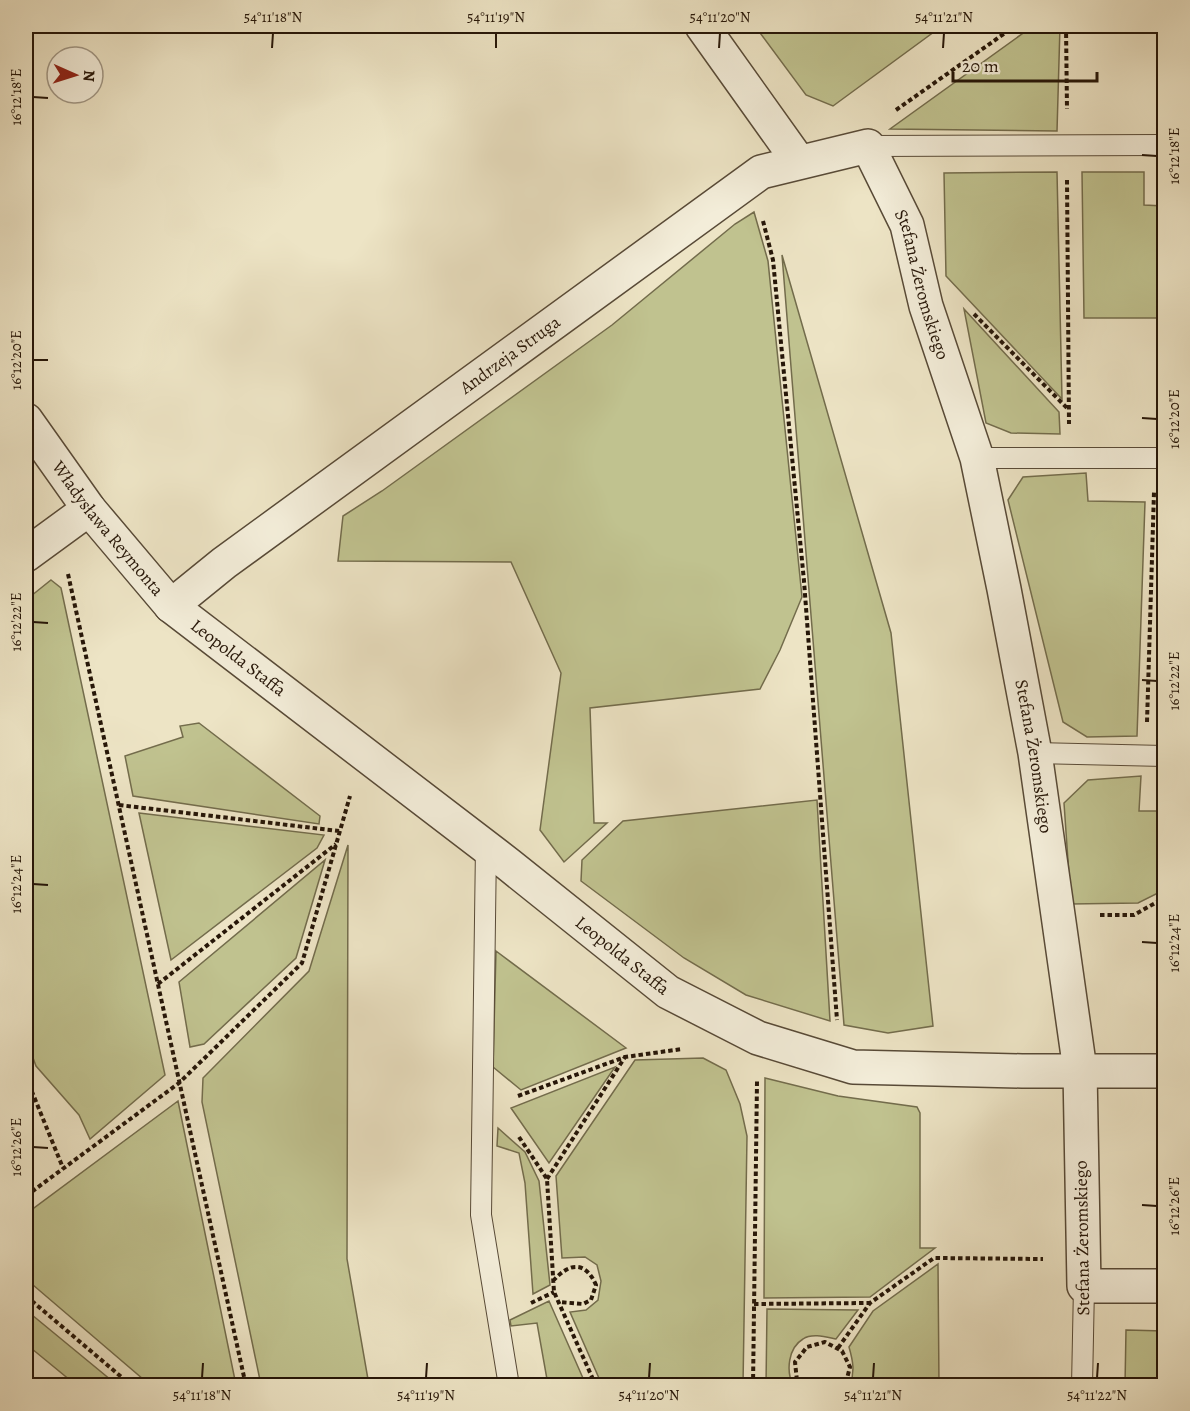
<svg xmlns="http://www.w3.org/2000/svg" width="1190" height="1411" font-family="Alegreya,serif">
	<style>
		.green { fill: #c0c28f; stroke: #736c4c; stroke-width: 1.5 }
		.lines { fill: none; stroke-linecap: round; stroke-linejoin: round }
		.lane-casing { stroke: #584a37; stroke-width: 22 }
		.street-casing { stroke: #584a37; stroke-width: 36 }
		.path { stroke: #261608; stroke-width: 4; stroke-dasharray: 4.5 3; stroke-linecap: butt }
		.lane { stroke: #f3edd9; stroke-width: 20 }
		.street { stroke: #f3edd9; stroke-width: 33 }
		.ticks { fill: none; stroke: #261608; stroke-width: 2 }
		.labels { text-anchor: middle; stroke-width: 4.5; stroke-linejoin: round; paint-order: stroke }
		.street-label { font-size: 18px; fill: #261608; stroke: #f3edd9 }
		.neatline { fill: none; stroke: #261608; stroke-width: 2 }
		.ticks-label { font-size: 15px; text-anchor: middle; fill: #261608 }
	</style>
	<rect width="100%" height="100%" fill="#ede4c5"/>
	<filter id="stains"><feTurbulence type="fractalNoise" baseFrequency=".00333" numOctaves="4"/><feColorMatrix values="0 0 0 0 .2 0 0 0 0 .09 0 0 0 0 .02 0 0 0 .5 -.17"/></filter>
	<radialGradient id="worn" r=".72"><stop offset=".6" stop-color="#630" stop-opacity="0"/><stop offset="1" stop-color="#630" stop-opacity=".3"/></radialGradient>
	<path class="green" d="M755,26h187l-109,80 -27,-11z
		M1033,26h27l-3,105 -167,-2z
		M1057,172l5,227 -116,-123 -2,-103z
		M1082,172h62v33l20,1v112h-80z
		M754,212l14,49 34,336 -22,53 -20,39 -170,19 4,115h13l-43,39 -24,-32 21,-157 -50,-111 -173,-1 5,-45 39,-25 230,-166 123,-101z
		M782,255l109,378 42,393 -45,7 -44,-8z
		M964,309l95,103 1,22 -49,-1 -25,-10z
		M1086,473l2,28 57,1 -8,234 -50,1 -24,-15 -55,-222 15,-23z
		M1164,534v87h-7l1,-42z
		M51,580l10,8 104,487 -75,64 -11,-24 -43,-49 -10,-27v-439z
		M199,723l121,93 -1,8 -186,-28 -8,-40 58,-19 -3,-11z
		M1141,776l-2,35h25v79l-26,13 -67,1 -7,-101 24,-23z
		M817,800l13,221 -84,-26 -62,-37 -103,-77 1,-21 41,-39z
		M139,813l185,22 -7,13 -146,112z
		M348,845l-1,414 22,126h-108l-59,-283 1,-24 106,-107z
		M325,860l-29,98 -92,86 -14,3 -11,-65z
		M496,951l130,97 -105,42 -28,-23z
		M703,1058l23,12 14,34 7,32 -4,249h-141l-32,-73 16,-2 12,-10 3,-19 -4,-16 -12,-8 -23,1 -6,-82 79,-116z
		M615,1067l-66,96 -38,-55z
		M765,1078l73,18 79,11 3,6v135h15l-65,49 -106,1z
		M178,1101l58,284h-86l-124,-106v-65z
		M498,1128l27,24 14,29 11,104 -17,9 -8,-111 -6,-30 -22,-7z
		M938,1264l1,121h-89c5,-14 3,-24 -1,-38l24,-36z
		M549,1301l37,84h-38l-11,-62 -26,3 -1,-6z
		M767,1309l91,1 -22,29c-10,-2 -24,-6 -33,0 -15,9 -17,32 -10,46l-27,1z
		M26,1310l91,75h-41l-50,-41z
		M1126,1330l38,1v54h-39z"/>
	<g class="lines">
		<g class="lane-casing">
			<path id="lane" d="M868,146l296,-1
				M977,458h187
				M1035,753l129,3
				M486,846l-5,369 28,171
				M1082,1386l2,-100"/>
		</g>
		<g class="street-casing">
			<g id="street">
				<path d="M702,26l97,136"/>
				<path id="s1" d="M26,420l63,89 82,97 337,258 160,128 90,46 95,29 169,4h142"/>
				<path d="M26,555l63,-46"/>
				<path id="s2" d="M171,606l53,-43 537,-391 107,-26 39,79 19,81 51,152 27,131 31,164 45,317 4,216h80"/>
			</g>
		</g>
		<path class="path" d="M1066,26l1,83
			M896,110l119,-84
			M1067,180l2,244
			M763,221l10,39 31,321 33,439
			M974,314l94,95
			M68,574l178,812
			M1147,722l7,-230
			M119,805l220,26
			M1100,915h34l30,-17
			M158,984l178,-140
			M26,1077l37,91
			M518,1096l107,-39 57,-8
			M519,1137l28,42 7,113 42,94
			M547,1179l78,-122
			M26,1196l153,-113 123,-120 48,-167
			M553,1281c16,-18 32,-21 43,4l-5,15 -8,4 -24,-2
			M26,1296l106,90
			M531,1303l23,-11
			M754,1304l115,-1
			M838,1348l32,-45 64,-45 109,1
			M753,1386l4,-305
			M801,1386l-4,-5 -2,-19 12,-15 18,-5 17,9 8,16 -5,19"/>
		<use href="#lane" class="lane"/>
		<use href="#street" class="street"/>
	</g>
	<path class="ticks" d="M272,48l1,-15M496,48v-15M719,48l1,-15M943,48l1,-15M33,97l15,1M1142,155l15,1M33,360h15M1142,418l15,1M33,622l15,1M1142,680l15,1M33,884l15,1M1142,942l15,1M33,1147l15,1M1142,1205l15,1M202,1378l1,-15M426,1378l1,-15M649,1378l1,-15M873,1378l1,-15M1097,1378l1,-15"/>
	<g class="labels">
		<g class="street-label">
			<text dy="6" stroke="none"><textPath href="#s2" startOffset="992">Stefana Żeromskiego</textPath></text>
			<text dy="6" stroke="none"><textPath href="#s2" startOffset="422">Andrzeja Struga</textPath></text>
			<text dy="6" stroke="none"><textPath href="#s1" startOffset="136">Władysława Reymonta</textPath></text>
			<text dy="6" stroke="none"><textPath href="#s1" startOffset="321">Leopolda Staffa</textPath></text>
			<text dy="6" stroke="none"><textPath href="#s2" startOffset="1478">Stefana Żeromskiego</textPath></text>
			<text dy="6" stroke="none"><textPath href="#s1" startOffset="807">Leopolda Staffa</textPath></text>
			<text transform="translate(1082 1238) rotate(-91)" y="6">Stefana Żeromskiego</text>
		</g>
	</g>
	<rect width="1190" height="1411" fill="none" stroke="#ede4c5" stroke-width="66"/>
	<g transform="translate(75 75) rotate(93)"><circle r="28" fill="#f3edd9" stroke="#a19785" stroke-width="1.5"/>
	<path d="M0-4.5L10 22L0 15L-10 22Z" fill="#8f2418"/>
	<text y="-9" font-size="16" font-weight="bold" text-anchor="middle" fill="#261608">N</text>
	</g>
	<path d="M953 72v9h144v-9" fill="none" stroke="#261608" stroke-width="3"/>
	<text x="962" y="72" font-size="18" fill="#261608" stroke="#f3edd9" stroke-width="4.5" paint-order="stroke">20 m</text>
	<rect x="33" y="33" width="1124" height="1345" class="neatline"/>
	<g class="ticks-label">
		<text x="273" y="22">54°11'18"N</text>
		<text x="496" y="22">54°11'19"N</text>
		<text x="720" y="22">54°11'20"N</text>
		<text x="944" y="22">54°11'21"N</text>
		<text transform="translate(16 97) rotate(-90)" y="5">16°12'18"E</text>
		<text transform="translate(1174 156) rotate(-90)" y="5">16°12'18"E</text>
		<text transform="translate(16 360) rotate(-90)" y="5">16°12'20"E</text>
		<text transform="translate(1174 419) rotate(-90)" y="5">16°12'20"E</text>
		<text transform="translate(16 622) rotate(-90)" y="5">16°12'22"E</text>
		<text transform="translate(1174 681) rotate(-90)" y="5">16°12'22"E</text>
		<text transform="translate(16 884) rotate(-90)" y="5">16°12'24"E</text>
		<text transform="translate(1174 943) rotate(-90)" y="5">16°12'24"E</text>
		<text transform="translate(16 1147) rotate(-90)" y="5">16°12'26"E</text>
		<text transform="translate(1174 1206) rotate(-90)" y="5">16°12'26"E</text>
		<text x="202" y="1400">54°11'18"N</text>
		<text x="426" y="1400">54°11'19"N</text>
		<text x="649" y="1400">54°11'20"N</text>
		<text x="873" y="1400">54°11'21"N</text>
		<text x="1097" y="1400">54°11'22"N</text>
	</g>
	<rect width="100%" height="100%" filter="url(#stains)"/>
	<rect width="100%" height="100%" fill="url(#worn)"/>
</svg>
